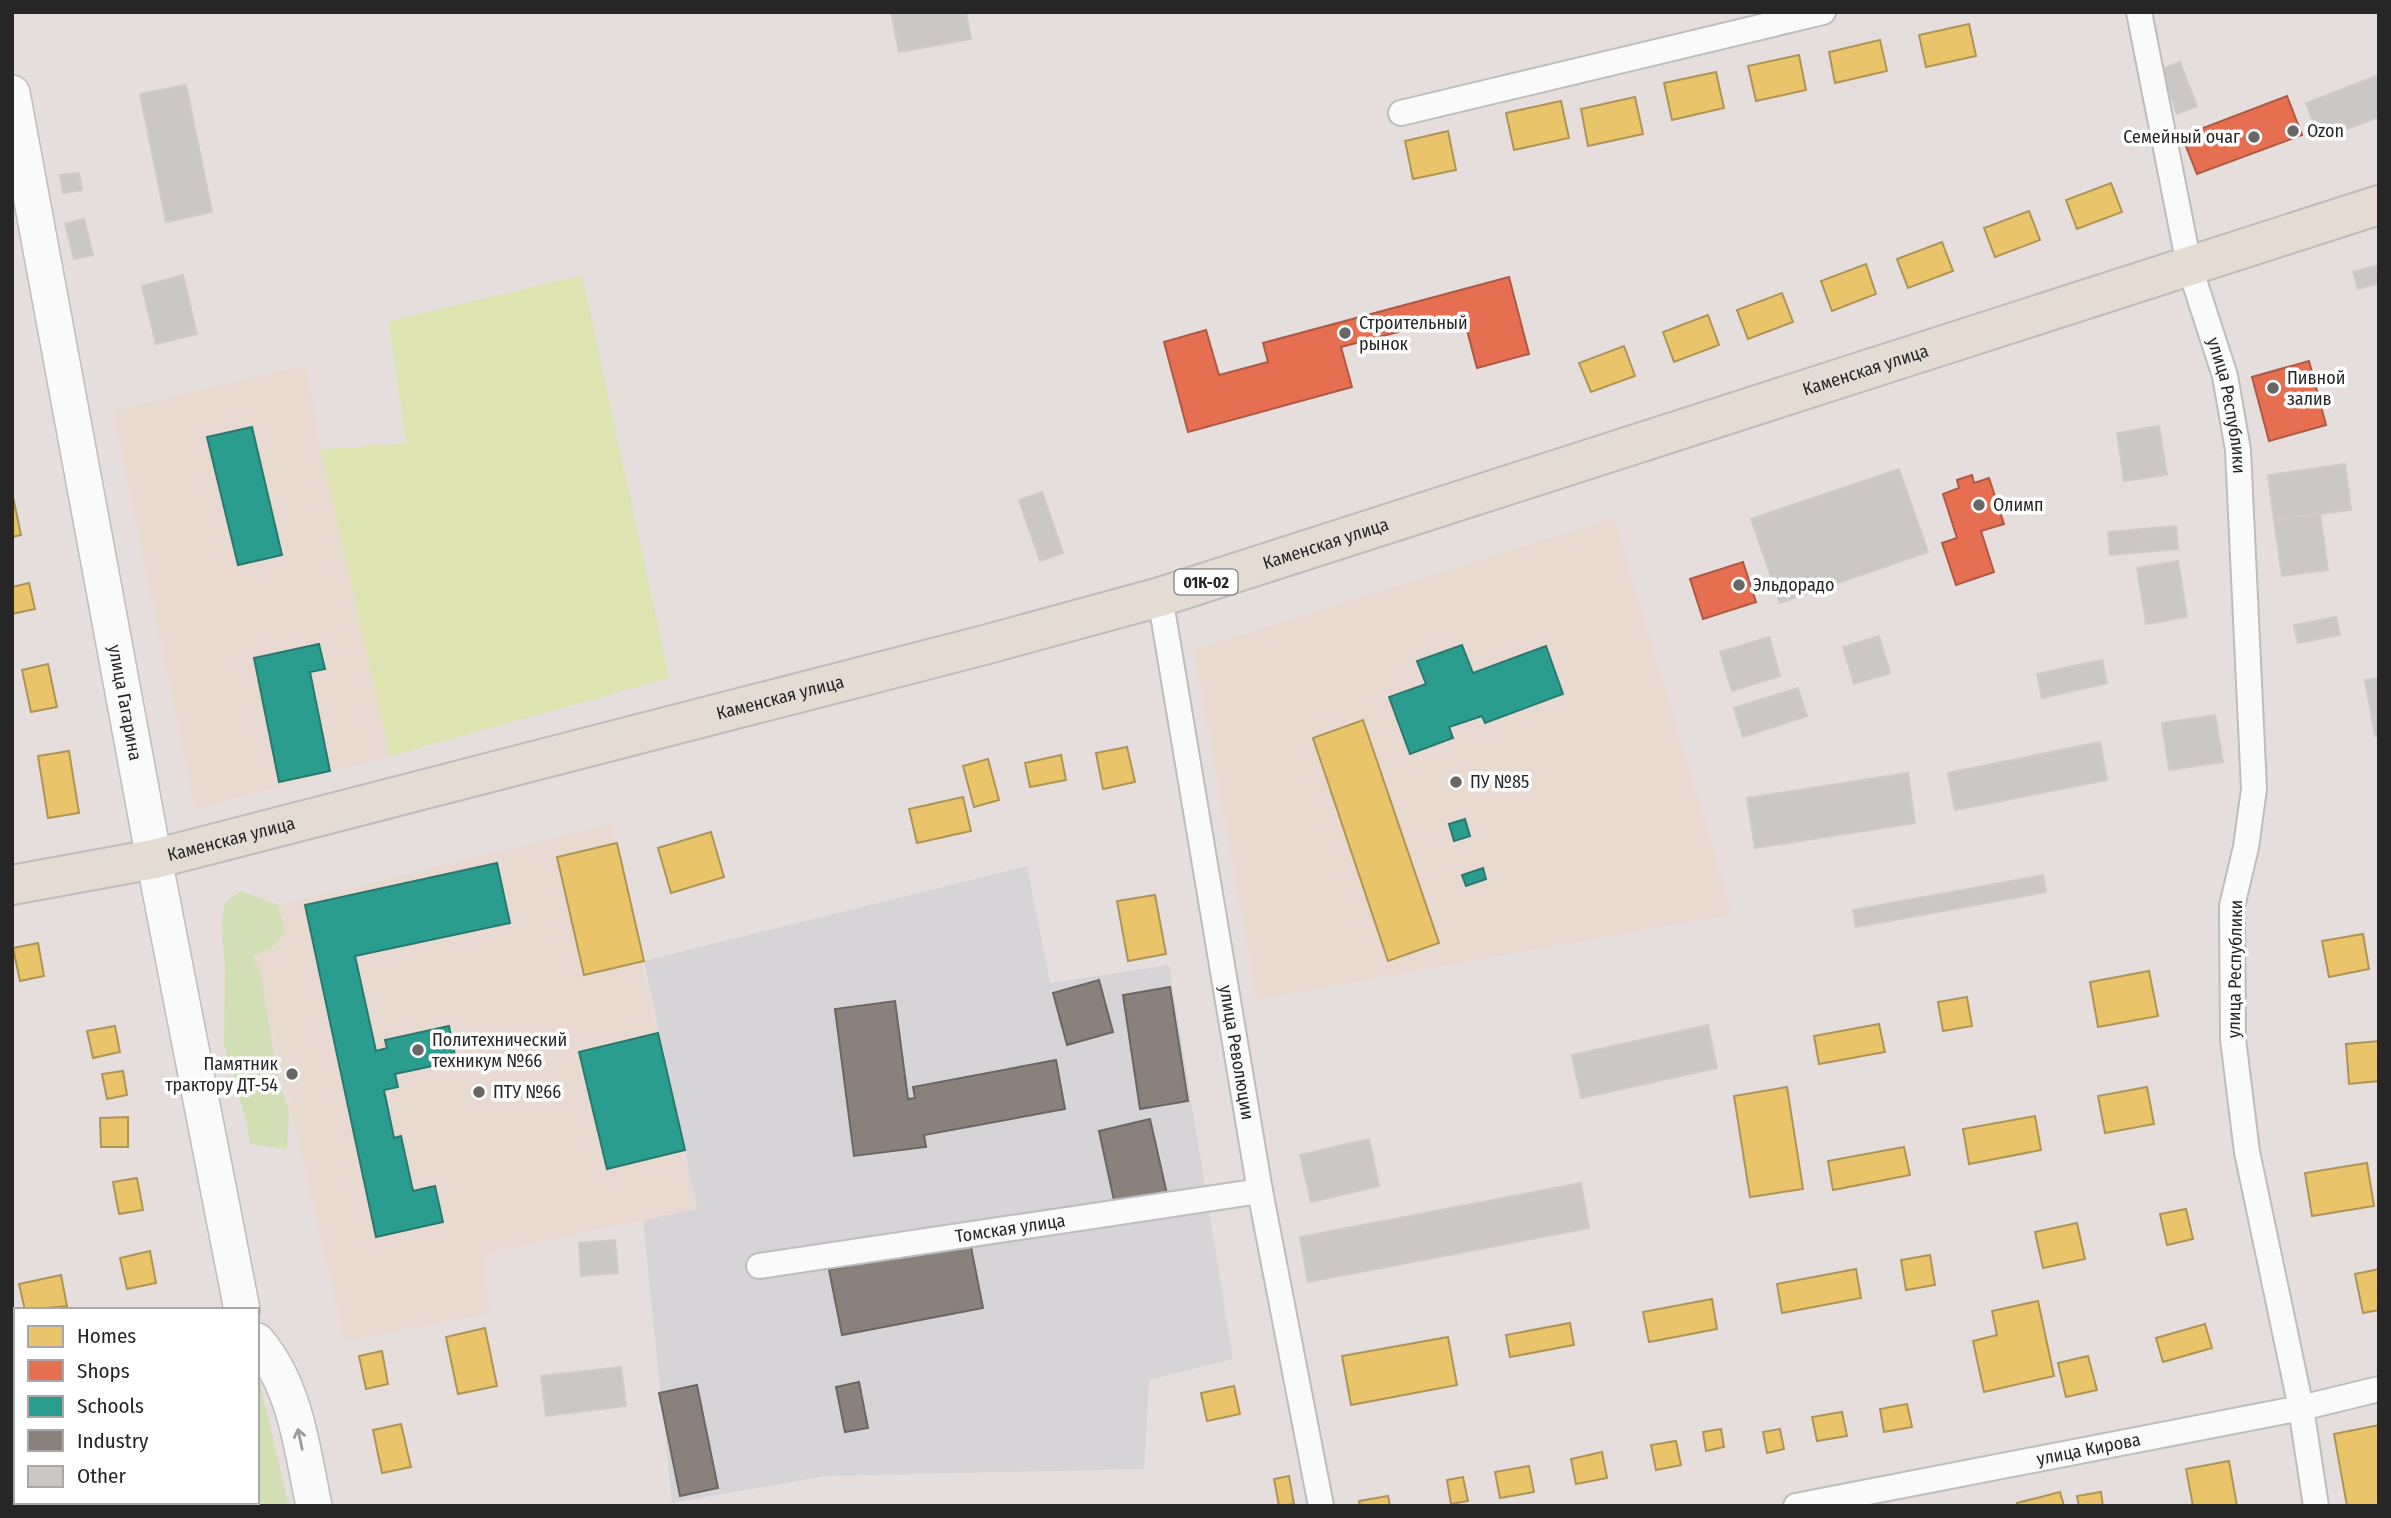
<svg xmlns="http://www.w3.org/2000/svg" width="2391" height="1518" font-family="'Fira Sans Condensed',sans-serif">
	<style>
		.industrial { fill: #d7d4d8 }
		.education { fill: #e8dad0 }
		.green { fill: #d2dfb4 }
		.pitch { fill: #dee3b2 }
		.homes { fill: #e9c46a; stroke: #ae9556; stroke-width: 2 }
		.shops { fill: #e76f51; stroke: #ad5944; stroke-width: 2 }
		.schools { fill: #2a9d8f; stroke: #297970; stroke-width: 2 }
		.industry { fill: #8a817c; stroke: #6c6662; stroke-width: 2 }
		.building { fill: #cbc7c5; stroke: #d0cac8; stroke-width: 2 }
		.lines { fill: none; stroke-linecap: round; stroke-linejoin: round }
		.street-casing { stroke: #bebdbe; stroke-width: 28 }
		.secondary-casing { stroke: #bebdbe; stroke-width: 38 }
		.primary-casing { stroke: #bebbbb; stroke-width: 42 }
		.street { stroke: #fbfafa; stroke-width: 24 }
		.secondary { stroke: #fbfafa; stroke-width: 35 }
		.primary { stroke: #e4dbd2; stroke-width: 38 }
		.oneway { stroke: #9b9b9b }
		.poi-dot { fill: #696666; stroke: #fff; stroke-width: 2.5 }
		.labels { text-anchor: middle; stroke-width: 7; stroke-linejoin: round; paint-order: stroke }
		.shield { fill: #fff; stroke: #676767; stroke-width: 2 }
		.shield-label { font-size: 16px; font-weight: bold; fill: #262626 }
		.poi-label { font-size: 18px; fill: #262626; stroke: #fff; text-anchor: start }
		.street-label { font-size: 18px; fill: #262626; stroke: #fff }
	</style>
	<rect width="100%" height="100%" fill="#e5dedc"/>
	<path class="industrial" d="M1027,866l23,117 119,-18 64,394 -84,21 -5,89 -318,7 -154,27 -29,-283 54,-12 -53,-247z"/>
	<path class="education" d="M306,365l15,84 69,307 -195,53 -82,-398z
		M1614,518l119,396 -476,85 -63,-349z
		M612,824l85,385 -212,44 4,60 -144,28 -100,-428z"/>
	<path class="green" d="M241,891l37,14 7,26 -13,17 -19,8 8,17 16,101 12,38 -2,37 -37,-5 -3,-20 -23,-80 1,-80 -4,-41 5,-22z
		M258,1376l31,130h-30z"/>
	<path class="pitch" d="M582,275l87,403 -279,78 -69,-307 85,-5 -17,-123z"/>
	<path class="homes" d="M1969,24l7,32 -50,11 -7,-32z
		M1880,40l7,31 -52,12 -6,-31z
		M1799,55l7,35 -50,11 -8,-35z
		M1716,72l8,36 -52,12 -8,-37z
		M1635,97l8,37 -55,12 -7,-37z
		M1561,101l8,37 -55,12 -8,-37z
		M1448,131l8,39 -43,9 -8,-38z
		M2111,183l11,29 -45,17 -11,-29z
		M2029,211l11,29 -45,17 -11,-29z
		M1942,242l11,29 -45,17 -11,-29z
		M1866,264l10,30 -44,17 -11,-30z
		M1782,293l11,29 -45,17 -11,-29z
		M1708,315l11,30 -45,17 -11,-30z
		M1624,346l11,30 -44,16 -12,-29z
		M12,492l9,43 -9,2z
		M29,583l6,26 -23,5v-27z
		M48,664l9,43 -26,5 -9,-42z
		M1363,720l76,223 -51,18 -75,-223z
		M1127,747l8,35 -32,7 -7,-36z
		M69,751l10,62 -31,5 -10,-62z
		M1061,755l5,25 -36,7 -5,-24z
		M988,759l11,41 -25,7 -11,-41z
		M963,797l8,34 -54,12 -8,-34z
		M711,832l13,45 -53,16 -13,-45z
		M617,843l27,118 -60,14 -27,-118z
		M1155,895l11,59 -38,7 -11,-60z
		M2363,934l6,35 -40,8 -7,-36z
		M38,943l6,33 -24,5 -7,-33z
		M2149,971l9,45 -60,11 -8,-45z
		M1967,997l5,29 -29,5 -5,-29z
		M1879,1024l6,28 -66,12 -5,-28z
		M115,1026l5,26 -27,6 -6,-27z
		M2379,1041v40l-30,3 -3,-40z
		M123,1071l4,24 -20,4 -5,-25z
		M1787,1087l16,102 -53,8 -16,-101z
		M2147,1087l7,37 -49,9 -7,-37z
		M2035,1116l6,34 -72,14 -6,-35z
		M128,1117v30h-27l-1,-29z
		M1904,1147l6,28 -77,15 -5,-29z
		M2367,1163l7,43 -62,10 -7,-43z
		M137,1178l6,32 -24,4 -6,-32z
		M2186,1209l7,30 -26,6 -7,-31z
		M2077,1223l8,36 -42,9 -8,-36z
		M150,1251l6,32 -29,6 -7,-31z
		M1930,1255l5,30 -29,5 -5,-30z
		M1856,1269l5,29 -79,15 -5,-29z
		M2379,1269v41l-16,3 -8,-39z
		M61,1275l6,31 -42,4 -6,-26z
		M1712,1299l5,30 -68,13 -6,-30z
		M2038,1301l16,75 -70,16 -11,-51 24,-6 -5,-24z
		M1570,1323l4,22 -64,12 -4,-22z
		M2205,1324l7,24 -49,14 -7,-24z
		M485,1328l12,58 -39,8 -12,-57z
		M1448,1337l9,48 -106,20 -9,-49z
		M382,1351l6,33 -22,5 -7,-33z
		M2088,1356l9,34 -31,7 -8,-34z
		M1234,1386l6,28 -33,7 -6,-28z
		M1907,1404l5,23 -28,5 -4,-23z
		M1842,1412l5,24 -30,5 -5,-24z
		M16,1419v39l-4,1v-39z
		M401,1424l10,43 -29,6 -9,-43z
		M2379,1425v81h-32l-13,-72z
		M1721,1429l3,18 -18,4 -3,-19z
		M1780,1429l4,20 -17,4 -4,-21z
		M1676,1441l5,24 -25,5 -5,-25z
		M1602,1452l5,26 -31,6 -5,-25z
		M2229,1461l8,45h-44l-7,-37z
		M1529,1466l5,26 -34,6 -5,-26z
		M1289,1476l5,28 -15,2 -5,-27z
		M1463,1477l5,24 -17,3 -4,-24z
		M2060,1492l4,14h-46l-1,-3z
		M2101,1492l2,14h-24l-2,-10z
		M1388,1496l2,10h-30l-1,-5z
		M170,1502h30v2l-29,2z"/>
	<path class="shops" d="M2287,96l15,39 -105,39 -15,-38z
		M1509,277l20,77 -52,14 -14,-53 -122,32 11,40 -164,45 -24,-90 42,-12 13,45 49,-13 -5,-19z
		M2309,361l17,64 -57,16 -17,-64z
		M1972,475l2,8 15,-5 15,46 -23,7 13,41 -38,13 -14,-42 15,-5 -14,-44 16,-6 -2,-8z
		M1743,562l13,40 -53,17 -13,-40z"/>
	<path class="schools" d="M252,427l30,128 -44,10 -31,-128z
		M319,644l6,25 -15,3 20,99 -51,11 -25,-124z
		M1462,645l11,28 73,-27 17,48 -78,29 -3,-7 -33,11 4,11 -43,16 -21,-57 37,-13 -9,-23z
		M1465,819l5,17 -16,5 -5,-17z
		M497,863l13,60 -155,33 21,95 11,-3 -2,-8 64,-14 7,35 -61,13 3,13 -14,3 10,48 7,-2 12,55 22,-5 8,36 -67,15 -71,-332z
		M1483,868l3,11 -20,7 -4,-11z
		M658,1033l27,117 -78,19 -28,-117z"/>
	<path class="industry" d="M1099,980l14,52 -46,13 -14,-52z
		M1170,987l18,114 -48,8 -17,-114z
		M895,1001l13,98 7,-1 -2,-11 143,-27 9,49 -141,26 2,12 -72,9 -19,-147z
		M1150,1119l17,75 -52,11 -16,-74z
		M970,1242l13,66 -141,27 -13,-65z
		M859,1382l9,46 -23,4 -9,-45z
		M697,1385l21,103 -38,8 -21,-103z"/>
	<path class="building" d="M891,12h75l5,27 -72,13z
		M2180,62l17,44 -20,8 -16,-45z
		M2379,75v42l-59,22 -14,-36z
		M186,85l26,127 -46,10 -26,-128z
		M79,173l3,17 -19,3 -3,-18z
		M84,219l9,36 -19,4 -9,-35z
		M2379,265v18l-21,6 -5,-17z
		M183,275l14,59 -41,10 -14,-58z
		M2159,426l8,49 -43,6 -7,-48z
		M2345,464l6,46 -77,10 -6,-45z
		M1899,469l29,83 -148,51 -29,-84z
		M1042,492l21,61 -23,8 -21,-61z
		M2320,513l8,57 -46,6 -8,-56z
		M2176,526l2,23 -68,6 -2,-23z
		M2178,561l9,56 -41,7 -9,-56z
		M2336,617l4,18 -42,8 -4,-18z
		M1879,636l11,37 -36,11 -11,-37z
		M1769,637l11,39 -48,15 -12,-39z
		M2102,660l5,23 -65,15 -5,-24z
		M2379,678v57l-4,1 -10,-56z
		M1798,688l9,28 -64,21 -9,-29z
		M2215,715l8,47 -54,8 -7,-47z
		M2100,742l7,38 -152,30 -7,-37z
		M1908,773l7,50 -160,25 -8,-50z
		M2043,875l3,17 -190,35 -3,-17z
		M1708,1025l9,43 -136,30 -9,-43z
		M1369,1139l10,47 -68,16 -11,-47z
		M1581,1183l8,45 -281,54 -8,-45z
		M615,1240l3,33 -37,3 -2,-33z
		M621,1367l5,39 -80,10 -5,-40z"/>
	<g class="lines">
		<g class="street-casing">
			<g id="street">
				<path id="s1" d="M2139,12l50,253 36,111 13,74 16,339 -8,58 -14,59 1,133 14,113 54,256 15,98"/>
				<path d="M1401,113l422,-101"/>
				<path id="s2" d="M1160,597l100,594 61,315"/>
				<path id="s3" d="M759,1266l501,-75"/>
				<path d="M12,1371h4"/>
				<path id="s4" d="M1796,1506l505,-98 78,-19"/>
			</g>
		</g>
		<g class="secondary-casing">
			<g id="secondary">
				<path id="s5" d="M12,93l142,766 88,451"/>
				<path d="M257,1341c39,46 45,108 57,165"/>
				<path d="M239,1502l1,4"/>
			</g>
		</g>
		<g class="primary-casing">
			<g id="primary">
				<path id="s6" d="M12,885l142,-26 834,-215 172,-47 1219,-392"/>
			</g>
		</g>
		<use href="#street" class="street"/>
		<use href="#secondary" class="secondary"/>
		<use href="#primary" class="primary"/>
	</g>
	<defs><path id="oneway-shaft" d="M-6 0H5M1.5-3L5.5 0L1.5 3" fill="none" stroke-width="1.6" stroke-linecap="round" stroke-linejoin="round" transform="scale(1.75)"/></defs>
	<use class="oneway" href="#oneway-shaft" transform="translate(300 1439) rotate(-102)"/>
	<g class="poi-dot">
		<circle cx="2293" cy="131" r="7"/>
		<circle cx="2254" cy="137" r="7"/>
		<circle cx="1345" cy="333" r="7"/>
		<circle cx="2273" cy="388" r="7"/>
		<circle cx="1979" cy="505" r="7"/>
		<circle cx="1739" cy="585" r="7"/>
		<circle cx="1456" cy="782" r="7"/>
		<circle cx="418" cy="1050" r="7"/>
		<circle cx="292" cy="1074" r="7"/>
		<circle cx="479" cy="1092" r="7"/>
	</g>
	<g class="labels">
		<rect class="shield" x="1174.5" y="569.5" width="63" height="25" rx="5"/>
		<g class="shield-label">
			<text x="1206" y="588">01К-02</text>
		</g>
		<g class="poi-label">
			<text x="2307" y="137">Ozon</text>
			<text x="2240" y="143" text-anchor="end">Семейный очаг</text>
			<text x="1359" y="329">Строительный<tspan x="1359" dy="21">рынок</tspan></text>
			<text x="2287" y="384">Пивной<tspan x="2287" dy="21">залив</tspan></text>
			<text x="1993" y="511">Олимп</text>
			<text x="1753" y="591">Эльдорадо</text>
			<text x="1470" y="788">ПУ №85</text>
			<text x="432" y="1046">Политехнический<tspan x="432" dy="21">техникум №66</tspan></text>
			<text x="278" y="1070" text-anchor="end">Памятник<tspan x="278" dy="21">трактору ДТ-54</tspan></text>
			<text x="493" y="1098">ПТУ №66</text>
		</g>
		<g class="street-label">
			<text dy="6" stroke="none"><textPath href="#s6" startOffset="1925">Каменская улица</textPath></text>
			<text dy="6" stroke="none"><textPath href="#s1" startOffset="404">улица Республики</textPath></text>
			<text dy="6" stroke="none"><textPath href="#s6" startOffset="1358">Каменская улица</textPath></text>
			<text dy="6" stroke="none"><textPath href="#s6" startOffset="791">Каменская улица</textPath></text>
			<text dy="6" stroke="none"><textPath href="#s5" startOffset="620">улица Гагарина</textPath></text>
			<text dy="6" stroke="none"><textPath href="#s6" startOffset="224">Каменская улица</textPath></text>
			<text transform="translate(2235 969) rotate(-89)" y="6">улица Республики</text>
			<text dy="6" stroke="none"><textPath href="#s2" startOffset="462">улица Революции</textPath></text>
			<text dy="6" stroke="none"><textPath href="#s3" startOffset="254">Томская улица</textPath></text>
			<text dy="6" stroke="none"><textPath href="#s4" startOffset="298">улица Кирова</textPath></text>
		</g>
	</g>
	<rect width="2391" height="1518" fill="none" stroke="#262626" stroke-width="28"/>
	<rect x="14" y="1308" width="245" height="196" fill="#ffffff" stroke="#a8a8a8" stroke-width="2"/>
	<rect x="28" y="1326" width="35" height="21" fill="#e9c46a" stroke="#a8a8a8" stroke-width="2"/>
	<text x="77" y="1343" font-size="21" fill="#262626">Homes</text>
	<rect x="28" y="1360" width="35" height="21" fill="#e76f51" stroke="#a8a8a8" stroke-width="2"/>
	<text x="77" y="1378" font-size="21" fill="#262626">Shops</text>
	<rect x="28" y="1396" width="35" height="21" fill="#2a9d8f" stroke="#a8a8a8" stroke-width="2"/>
	<text x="77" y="1413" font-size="21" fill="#262626">Schools</text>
	<rect x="28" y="1430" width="35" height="21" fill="#8a817c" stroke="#a8a8a8" stroke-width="2"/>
	<text x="77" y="1448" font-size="21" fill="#262626">Industry</text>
	<rect x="28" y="1466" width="35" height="21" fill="#cbc7c5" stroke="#a8a8a8" stroke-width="2"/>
	<text x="77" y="1483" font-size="21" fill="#262626">Other</text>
</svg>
